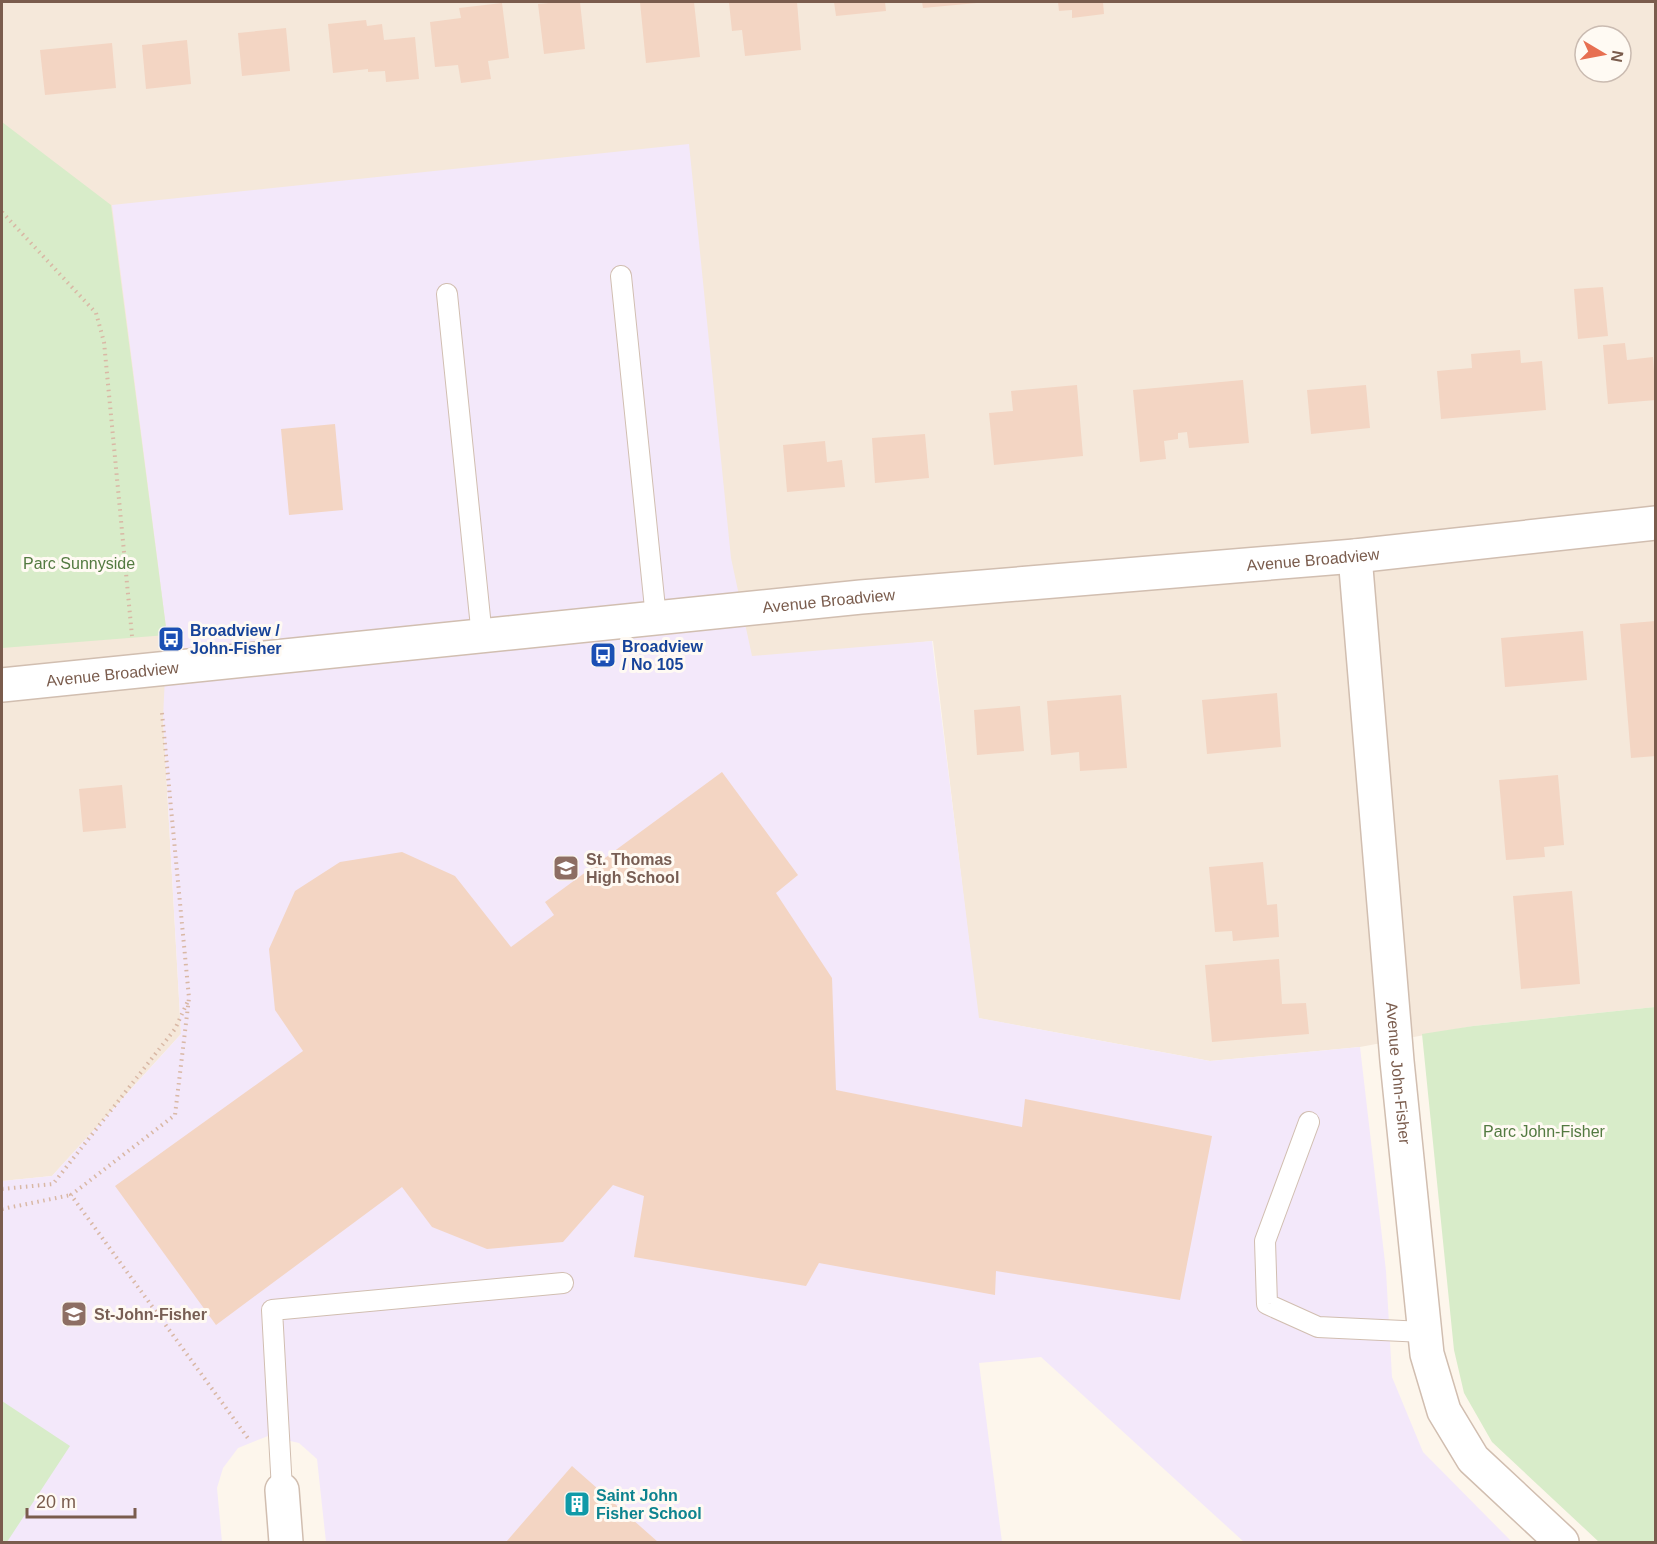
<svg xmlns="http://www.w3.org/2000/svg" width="1657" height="1544" font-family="Helvetica,sans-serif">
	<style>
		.residential { fill: #f5e8da; fill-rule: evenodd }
		.education { fill: #f3e8fa }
		.green { fill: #d8ecc9 }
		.building { fill: #f3d5c3 }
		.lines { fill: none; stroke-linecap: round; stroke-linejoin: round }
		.lane-casing { stroke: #d1beb0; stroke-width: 22 }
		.street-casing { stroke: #d1beb0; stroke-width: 36 }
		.path { stroke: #d9b8a5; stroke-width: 4; stroke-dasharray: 1.5 4.5; stroke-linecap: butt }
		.lane { stroke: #fff; stroke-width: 20 }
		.street { stroke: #fff; stroke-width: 33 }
		.labels { text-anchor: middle; stroke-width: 6; stroke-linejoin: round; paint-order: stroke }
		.street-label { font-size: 16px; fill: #7a5c4d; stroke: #fffaf3 }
		.park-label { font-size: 16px; fill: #537a41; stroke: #fffaf3 }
		.transit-label { font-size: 16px; font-weight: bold; fill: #164399; stroke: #fffaf3; text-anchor: start }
		.education-label { font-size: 16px; font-weight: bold; fill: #785e54; stroke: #fffaf3; text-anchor: start }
		.culture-label { font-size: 16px; font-weight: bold; fill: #0d838f; stroke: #fffaf3; text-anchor: start }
	</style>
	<rect width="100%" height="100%" fill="#fdf6ec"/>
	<path class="residential" d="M2,2h1653v1005l-182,19 -113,21 -150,14 -232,-43 -45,-377 -770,78 18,315 -129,142 -50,5zM1585,36h36v36h-36z"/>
	<path class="education" d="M689,144l42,414 21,98 180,-15 47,377 231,43 150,-14 26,224 6,106 31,75 89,90h-268l-203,-185 -62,6 23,179h-676l-9,-83 -18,-16 -31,-7 -30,12 -15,20 -6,20 5,54h-220v-361l50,-5 129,-142 -18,-316 4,-83 -55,-430z"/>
	<path class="green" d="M2,122l109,83 56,430 -165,13z
		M1655,1007v535h-56l-107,-100 -28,-49 -10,-43 -32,-316 51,-8z
		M2,1401l68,45 -63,96h-5z"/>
	<path class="building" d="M560,2h20l5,47 -41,5 -6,-50z
		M640,2h54l6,55 -54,6z
		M739,2h58l4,48 -56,6 -3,-26 -10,1 -3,-28z
		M834,2h51l1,9 -50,5z
		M922,2h55v1l-54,5z
		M1058,2h45l1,12 -32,4v-8l-13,1z
		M502,3l7,55 -21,3 3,18 -30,4 -3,-18 -23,2 -5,-45 31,-4 -2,-10z
		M366,20l1,6 15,-2 2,16 31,-3 4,42 -33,3 -1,-11 -17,1v-3l-35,4 -5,-49z
		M286,28l4,43 -48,5 -4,-43z
		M187,40l4,44 -45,5 -4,-44z
		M112,43l4,45 -71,7 -5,-45z
		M1603,287l5,49 -30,3 -4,-50z
		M1625,343l2,17 26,-3 3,43 -48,4 -5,-59z
		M1520,350l1,13 21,-2 4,49 -105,9 -4,-48 35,-3 -1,-14z
		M1243,380l6,63 -60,5 -2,-16 -9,1v6l-14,2 2,18 -26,3 -7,-72z
		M1077,385l6,71 -89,9 -5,-52 24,-2 -2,-20z
		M1366,385l4,43 -59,6 -4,-44z
		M335,424l8,86 -54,5 -8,-86z
		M925,434l4,44 -54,5 -3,-45z
		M825,441l2,21 15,-2 3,27 -58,5 -4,-47z
		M1656,621v135l-25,2 -11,-134z
		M1583,631l4,49 -82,7 -4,-49z
		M1277,693l4,54 -74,7 -5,-54z
		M1121,695l6,73 -47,3 -1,-19 -28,3 -4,-54z
		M1020,706l4,45 -47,4 -3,-45z
		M722,772l76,103 -22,18 56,85 4,112 186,37 3,-28 187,37 -32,164 -184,-29 -1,24 -176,-32 -13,23 -172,-29 10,-61 -31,-11 -50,57 -76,7 -55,-22 -30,-40 -186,138 -101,-139 188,-135 -28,-41 -6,-61 26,-58 45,-29 62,-10 53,24 56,71 43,-32 -9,-13z
		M1558,775l6,70 -20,2 1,10 -39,3 -7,-80z
		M122,785l4,43 -43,4 -4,-43z
		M1263,862l4,43 10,-1 2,33 -46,4 -1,-10 -17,1 -6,-65z
		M1572,891l8,93 -59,5 -8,-93z
		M1279,959l3,45 24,-1 3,31 -97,8 -7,-77z
		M572,1466l86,76h-152z"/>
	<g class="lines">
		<g class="lane-casing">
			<path id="lane" d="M621,276l35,342
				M447,294l35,343
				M1309,1122l-44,119 2,63 51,23 106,5
				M282,1490l-10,-180 291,-27"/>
		</g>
		<g class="street-casing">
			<g id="street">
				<path id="s1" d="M1355,556l42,505 30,293 17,57 29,48 89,83"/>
				<path id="s2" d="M2,685l859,-88 494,-41 301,-33"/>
				<path d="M282,1490l4,52"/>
			</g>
		</g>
		<path class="path" d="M2,212l94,101 8,29 28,294
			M162,713l27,285 -14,117 -104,80 179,246
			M2,1189l51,-5 122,-155 13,-28
			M2,1209l69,-14"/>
		<use href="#lane" class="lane"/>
		<use href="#street" class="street"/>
	</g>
	<defs>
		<g id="bus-square" transform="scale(1.35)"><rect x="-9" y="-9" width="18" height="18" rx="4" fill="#1a4fb4" stroke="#fffaf3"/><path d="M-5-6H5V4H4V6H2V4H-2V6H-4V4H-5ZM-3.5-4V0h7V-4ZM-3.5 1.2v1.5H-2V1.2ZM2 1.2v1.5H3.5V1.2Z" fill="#fff"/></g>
		<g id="school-square" transform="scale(1.35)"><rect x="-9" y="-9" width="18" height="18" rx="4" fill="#8d6e63" stroke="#fffaf3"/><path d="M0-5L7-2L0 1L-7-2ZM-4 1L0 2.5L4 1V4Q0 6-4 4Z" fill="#fff"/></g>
		<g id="building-square" transform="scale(1.35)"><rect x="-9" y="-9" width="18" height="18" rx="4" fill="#0f9aa8" stroke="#fffaf3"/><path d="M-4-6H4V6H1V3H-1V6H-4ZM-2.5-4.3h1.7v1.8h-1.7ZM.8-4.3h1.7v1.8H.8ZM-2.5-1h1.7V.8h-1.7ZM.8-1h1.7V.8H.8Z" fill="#fff"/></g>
	</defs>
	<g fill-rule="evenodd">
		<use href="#bus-square" x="171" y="639"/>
		<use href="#bus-square" x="603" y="655"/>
		<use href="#school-square" x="566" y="868"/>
		<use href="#school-square" x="74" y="1314"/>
		<use href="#building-square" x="577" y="1504"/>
	</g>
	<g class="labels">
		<g class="street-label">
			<text dy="6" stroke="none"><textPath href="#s2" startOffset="1317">Avenue Broadview</textPath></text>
			<text dy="6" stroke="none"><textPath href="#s2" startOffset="831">Avenue Broadview</textPath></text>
			<text dy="6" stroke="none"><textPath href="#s2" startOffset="111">Avenue Broadview</textPath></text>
			<text dy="6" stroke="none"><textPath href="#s1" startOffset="519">Avenue John-Fisher</textPath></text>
		</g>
		<g class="park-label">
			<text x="79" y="569">Parc Sunnyside</text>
			<text x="1544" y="1137">Parc John-Fisher</text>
		</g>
		<g class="transit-label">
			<text x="190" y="636">Broadview /<tspan x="190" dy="18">John-Fisher</tspan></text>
			<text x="622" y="652">Broadview<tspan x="622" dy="18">/ No 105</tspan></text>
		</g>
		<g class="education-label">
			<text x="586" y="865">St. Thomas<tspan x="586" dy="18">High School</tspan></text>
			<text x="94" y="1320">St-John-Fisher</text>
		</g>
		<g class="culture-label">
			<text x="596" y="1501">Saint John<tspan x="596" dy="18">Fisher School</tspan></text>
		</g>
	</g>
	<rect width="1657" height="1544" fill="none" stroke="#7a5c4d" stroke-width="6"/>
	<g transform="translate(1603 54) rotate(100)"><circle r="28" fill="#fffaf3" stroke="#cabbb1" stroke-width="1.5"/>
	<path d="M0-4.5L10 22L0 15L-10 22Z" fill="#e76f51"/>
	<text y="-9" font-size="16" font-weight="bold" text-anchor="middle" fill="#7a5c4d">N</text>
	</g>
	<path d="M27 1508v9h108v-9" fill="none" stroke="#7a5c4d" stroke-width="3"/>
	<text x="36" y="1508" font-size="18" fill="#7a5c4d" stroke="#fffaf3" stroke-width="4.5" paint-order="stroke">20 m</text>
</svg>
